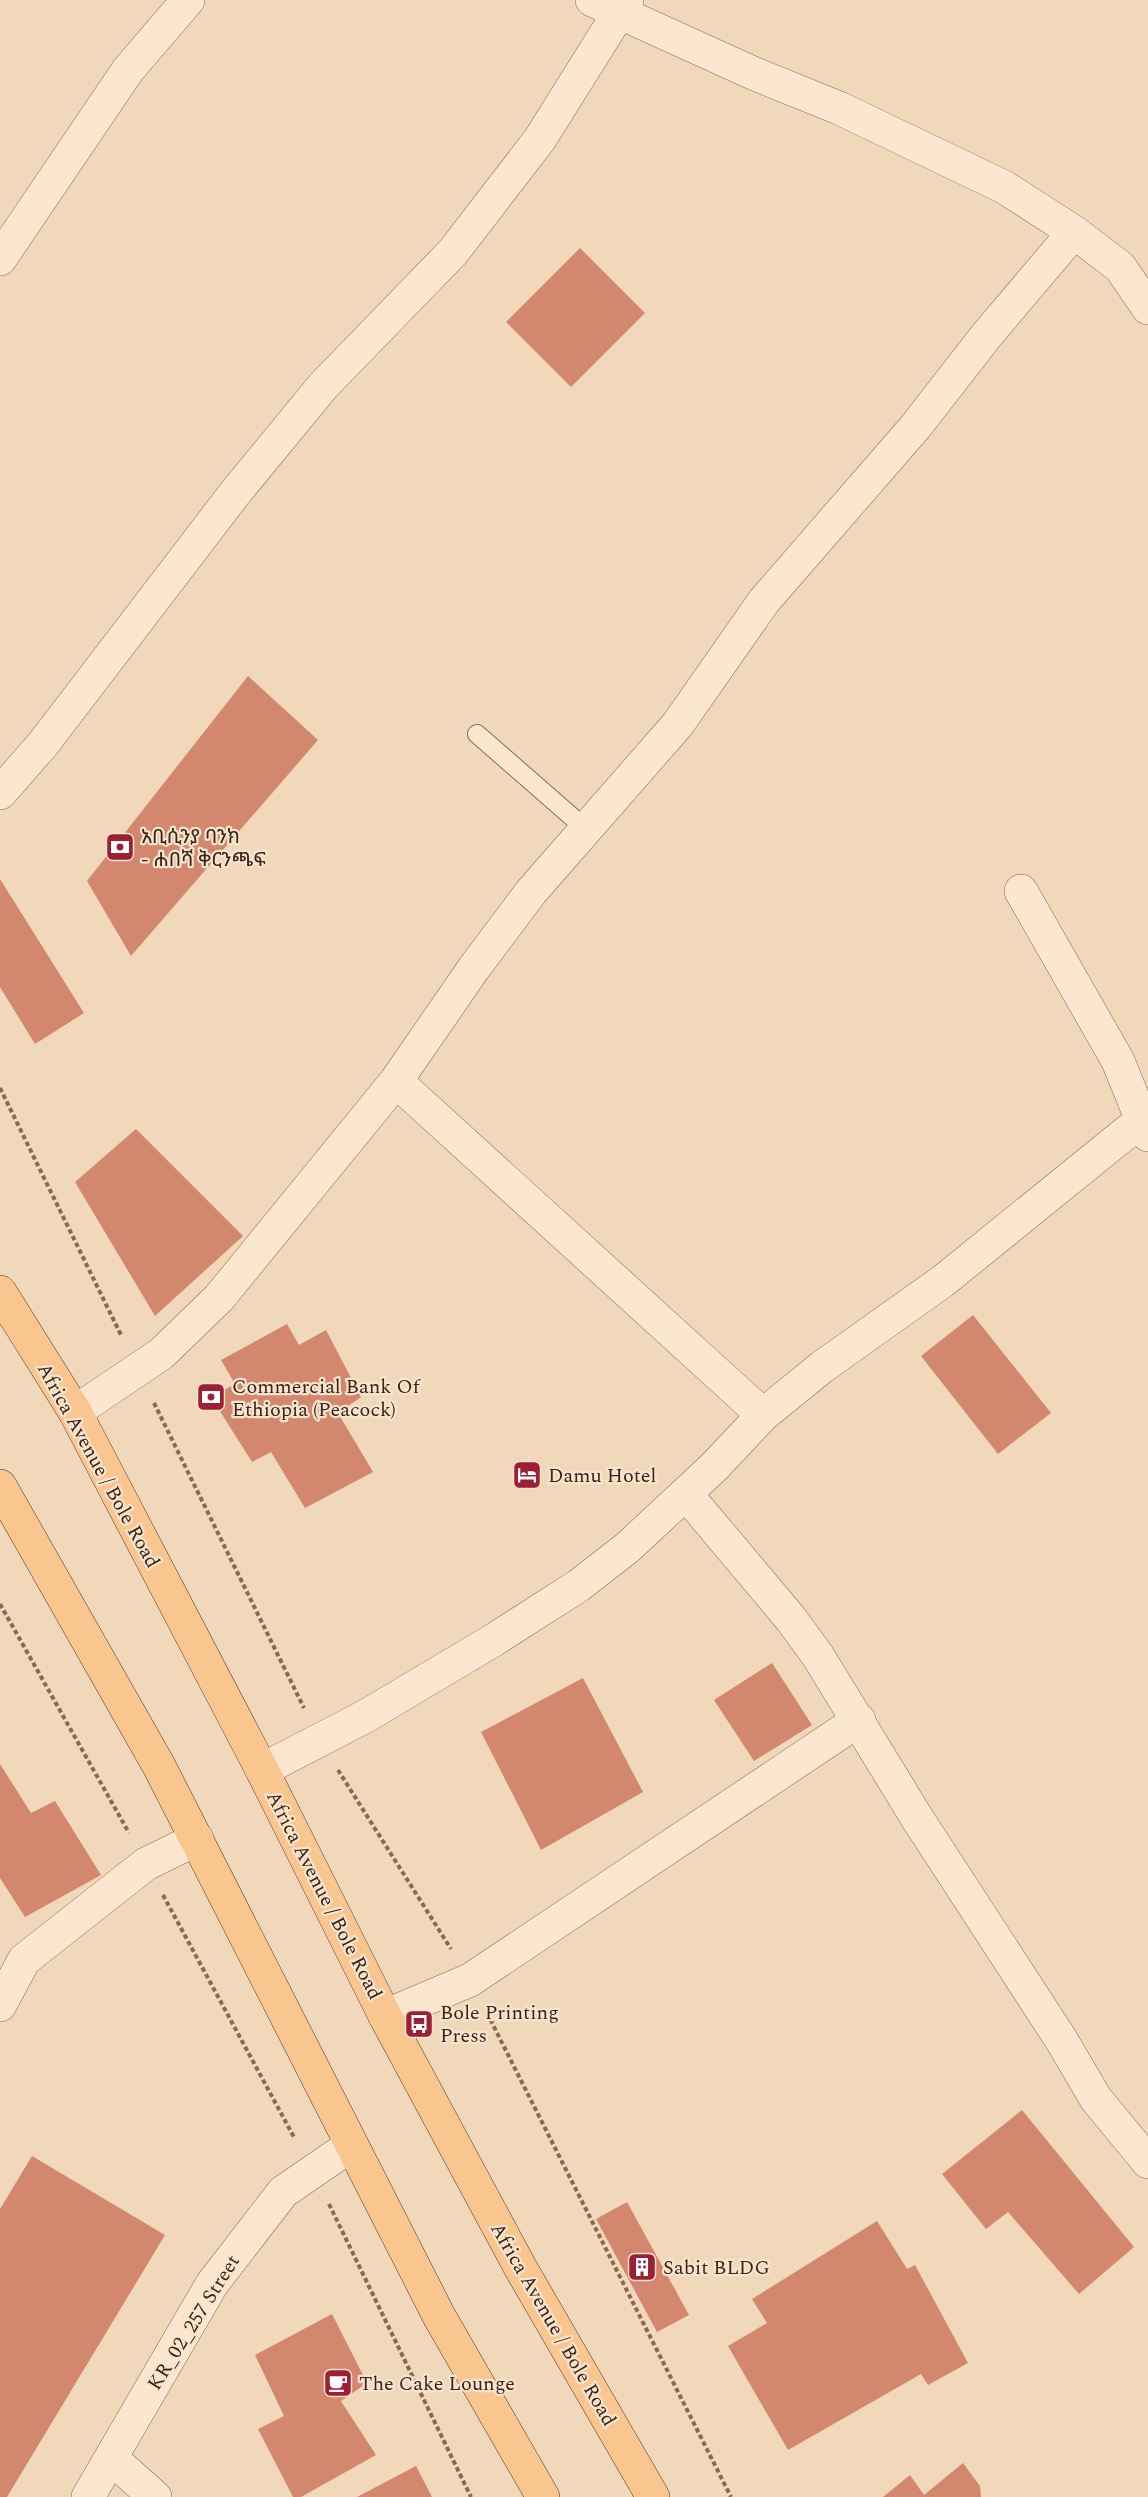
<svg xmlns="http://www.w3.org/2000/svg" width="1148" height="2497" font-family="Spectral,'Noto Sans Ethiopic',serif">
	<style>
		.building { fill: #d2876e }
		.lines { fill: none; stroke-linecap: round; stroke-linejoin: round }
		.lane-casing { stroke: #8a6854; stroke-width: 20 }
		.street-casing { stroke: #8a6854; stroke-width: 34 }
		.primary-casing { stroke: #563729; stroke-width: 34 }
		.path { stroke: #8a6854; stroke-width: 4; stroke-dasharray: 4.5 3; stroke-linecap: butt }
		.lane { stroke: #fbe7cf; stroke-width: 18 }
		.street { stroke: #fbe7cf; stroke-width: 33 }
		.primary { stroke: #f9c68f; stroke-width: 33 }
		.labels { text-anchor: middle; stroke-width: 4.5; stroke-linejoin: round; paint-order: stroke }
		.poi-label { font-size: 20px; fill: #37241a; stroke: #f8e4cc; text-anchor: start }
		.street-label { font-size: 20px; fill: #37241a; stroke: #f8e4cc }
	</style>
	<rect width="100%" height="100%" fill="#f1d8bb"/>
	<path class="building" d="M580,248l65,65 -74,74 -65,-65z
		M248,676l70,64 -187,216 -44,-75z
		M0,879l84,134 -49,31 -35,-57z
		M136,1129l107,107 -88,80 -80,-134z
		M973,1315l78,98 -53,41 -77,-98z
		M287,1324l12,21 27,-15 35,67 -23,16 35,59 -68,36 -34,-56 -19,10 -41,-65 24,-13 -14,-24z
		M772,1663l40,62 -58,36 -40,-61z
		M583,1678l60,114 -102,58 -60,-118z
		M0,1764l31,49 24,-12 46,74 -76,42 -25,-39z
		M1022,2110l112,137 -55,47 -71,-82 -22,17 -44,-55z
		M32,2156l133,79 -158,262h-7v-288z
		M627,2202l62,113 -32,17 -61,-113z
		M877,2221l30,48 8,-4 53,98 -40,22 -7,-11 -133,76 -60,-104 39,-23 -15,-24z
		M332,2314l35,69 -26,18 35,54 -75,42h-8l-35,-68 26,-13 -29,-61z
		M963,2463l17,23 1,11h-98l27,-22 14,20z
		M416,2466l16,31h-75z"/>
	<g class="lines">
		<g class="lane-casing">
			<path id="lane" d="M477,734l110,96"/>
		</g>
		<g class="street-casing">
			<path id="street" d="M592,0l163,74 84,34 165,79 70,45 46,35 28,41
				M0,259l128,-189 60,-70
				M0,793l43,-49 192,-251 88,-107 130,-134 87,-113 87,-139
				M1021,891l97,170 30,74
				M396,1081l367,334
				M75,1412l86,-58 58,-56 177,-217 78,-113 57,-76 147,-168 86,-123 152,-175 70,-90 88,-104
				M686,1494l105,125 27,37 99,162 145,223 34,58 52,63
				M262,1770l104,-54 126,-75 86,-55 49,-38 87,-81 49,-52 59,-48 121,-86 205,-166
				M0,2005l24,-45 122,-96 51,-25
				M385,2016l85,-36 389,-260
				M111,2458l44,39
				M88,2497l124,-213 71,-92 67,-46"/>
		</g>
		<g class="primary-casing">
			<path id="primary" d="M0,1292l75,120 187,358 123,246 135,251 133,230
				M0,1486l159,280 280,550 104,181"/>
		</g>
		<path class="path" d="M0,1088l122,249
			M154,1403l150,305
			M0,1604l129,229
			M338,1770l113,179
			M163,1895l132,244
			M487,2013l244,484
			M329,2204l142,293"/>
		<use href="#lane" class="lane"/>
		<use href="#street" class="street"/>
		<use href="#primary" class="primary"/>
	</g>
	<defs>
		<g id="bank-square" transform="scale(1.5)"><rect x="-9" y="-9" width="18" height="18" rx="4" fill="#9d1f35" stroke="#f8e4cc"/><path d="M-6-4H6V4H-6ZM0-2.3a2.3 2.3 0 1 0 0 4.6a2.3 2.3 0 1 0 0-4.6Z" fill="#fff"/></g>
		<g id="hotel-square" transform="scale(1.5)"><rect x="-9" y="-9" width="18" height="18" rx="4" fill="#9d1f35" stroke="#f8e4cc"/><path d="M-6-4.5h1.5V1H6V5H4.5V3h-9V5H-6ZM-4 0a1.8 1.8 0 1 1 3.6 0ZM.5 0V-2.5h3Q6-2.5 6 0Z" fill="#fff"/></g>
		<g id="bus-square" transform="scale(1.5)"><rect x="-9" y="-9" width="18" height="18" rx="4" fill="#9d1f35" stroke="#f8e4cc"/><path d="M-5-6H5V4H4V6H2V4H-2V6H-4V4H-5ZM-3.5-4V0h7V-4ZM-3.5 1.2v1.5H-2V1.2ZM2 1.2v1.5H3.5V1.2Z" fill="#fff"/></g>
		<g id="building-square" transform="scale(1.5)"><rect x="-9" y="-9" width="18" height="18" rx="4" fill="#9d1f35" stroke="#f8e4cc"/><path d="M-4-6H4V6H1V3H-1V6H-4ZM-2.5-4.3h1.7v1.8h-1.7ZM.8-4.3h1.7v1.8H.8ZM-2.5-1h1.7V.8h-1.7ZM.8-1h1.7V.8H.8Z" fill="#fff"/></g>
		<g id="cafe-square" transform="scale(1.5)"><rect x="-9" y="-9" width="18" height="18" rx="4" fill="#9d1f35" stroke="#f8e4cc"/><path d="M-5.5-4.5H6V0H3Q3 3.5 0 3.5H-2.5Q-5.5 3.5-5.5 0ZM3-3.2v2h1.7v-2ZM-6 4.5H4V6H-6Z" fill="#fff"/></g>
	</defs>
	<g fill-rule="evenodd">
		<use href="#bank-square" x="120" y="847"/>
		<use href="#bank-square" x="211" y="1397"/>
		<use href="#hotel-square" x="527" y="1475"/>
		<use href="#bus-square" x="419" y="2024"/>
		<use href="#building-square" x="642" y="2267"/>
		<use href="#cafe-square" x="338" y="2383"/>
	</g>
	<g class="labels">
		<g class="poi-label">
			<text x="141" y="843">አቢሲንያ ባንክ<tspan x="141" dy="23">- ሐበሻ ቅርንጫፍ</tspan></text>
			<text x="232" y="1393">Commercial Bank Of<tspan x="232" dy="23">Ethiopia (Peacock)</tspan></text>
			<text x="548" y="1482">Damu Hotel</text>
			<text x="440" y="2019">Bole Printing<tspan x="440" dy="23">Press</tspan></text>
			<text x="663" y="2274">Sabit BLDG</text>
			<text x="359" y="2390">The Cake Lounge</text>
		</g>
		<g class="street-label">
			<text transform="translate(99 1465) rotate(61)" y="7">Africa Avenue / Bole Road</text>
			<text transform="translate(325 1895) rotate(63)" y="7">Africa Avenue / Bole Road</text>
			<text transform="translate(193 2322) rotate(-58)" y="7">KR_02_257 Street</text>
			<text transform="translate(554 2324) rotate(60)" y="7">Africa Avenue / Bole Road</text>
		</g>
	</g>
</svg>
